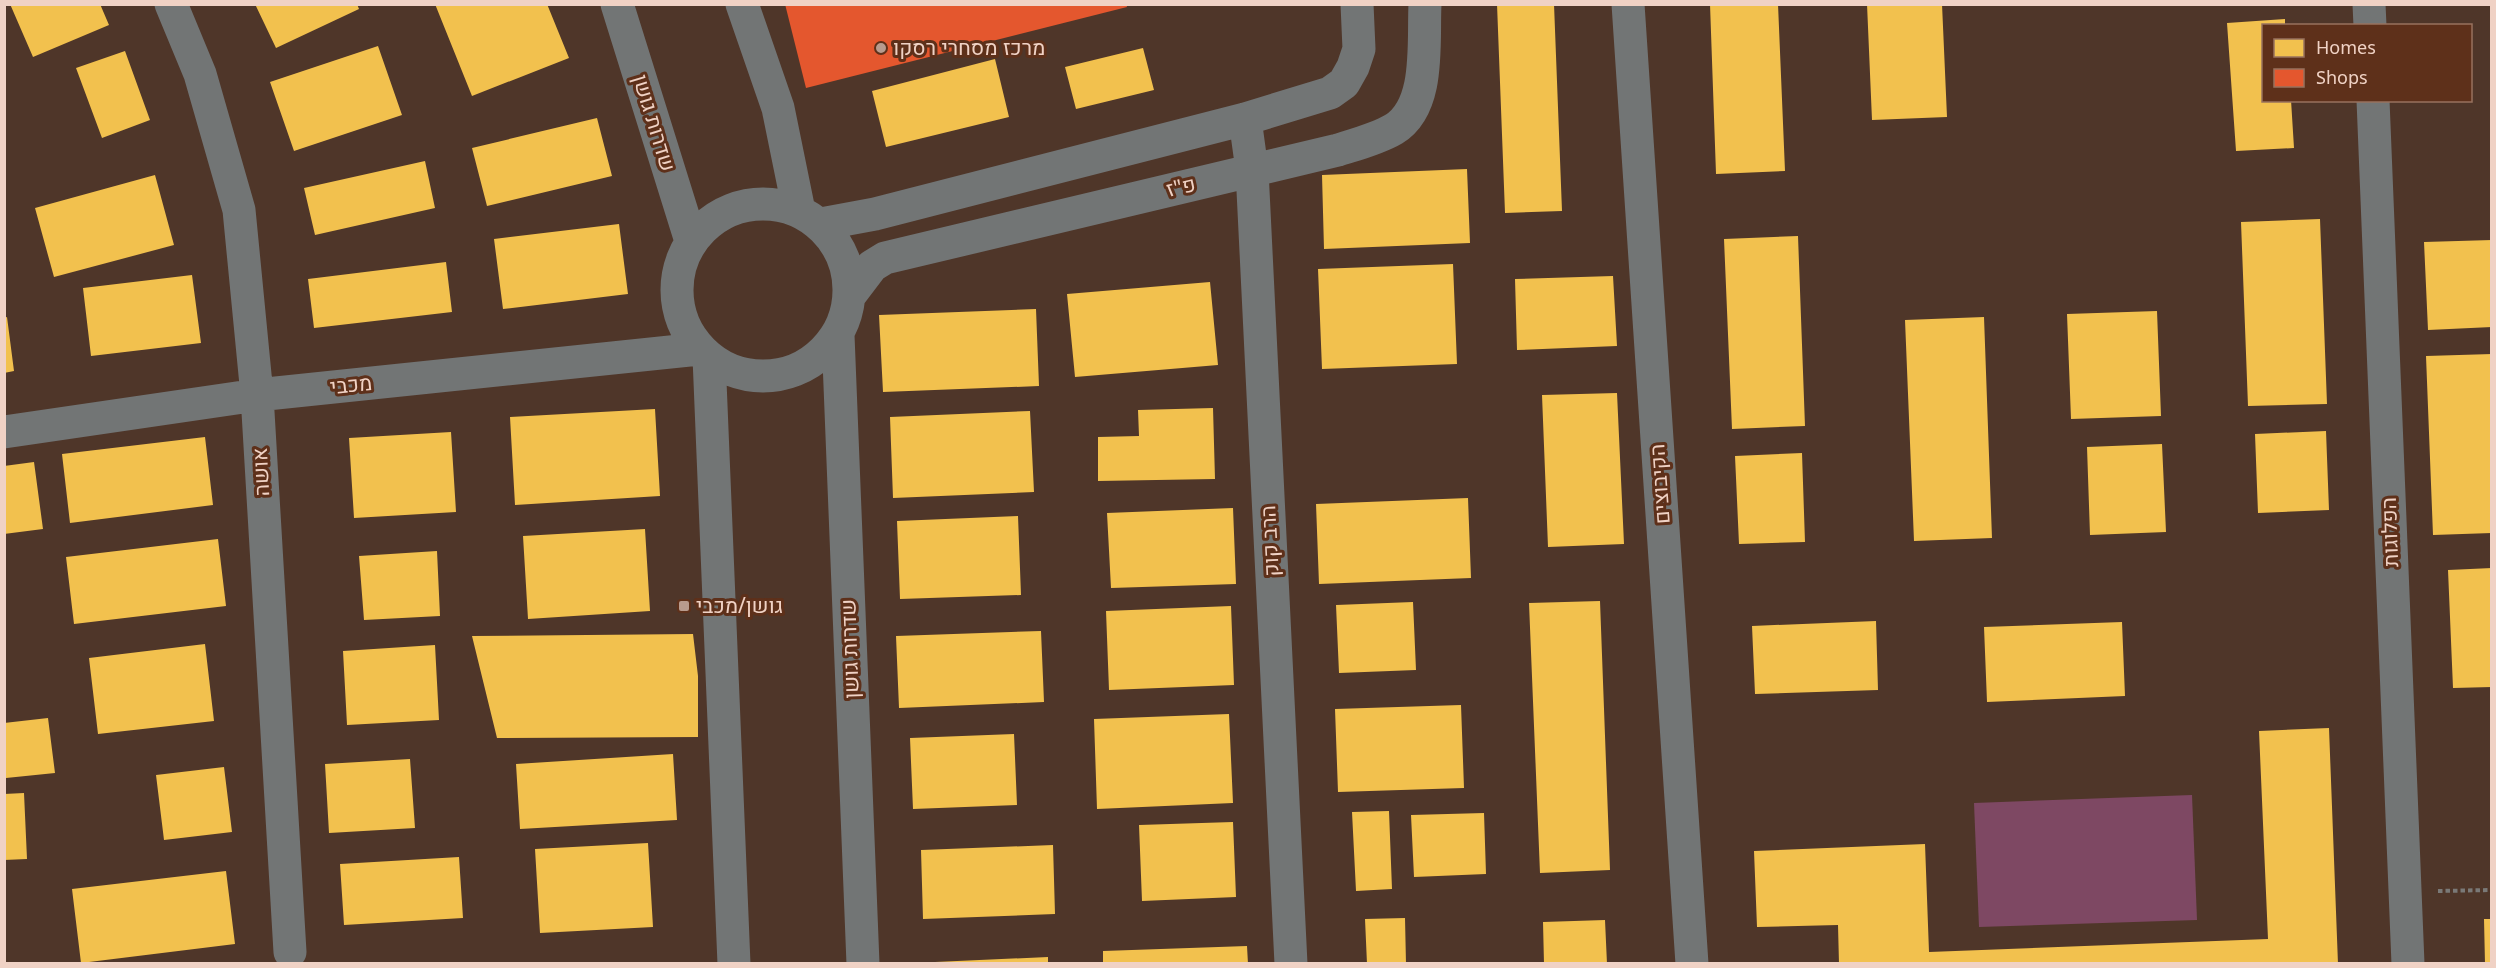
<svg xmlns="http://www.w3.org/2000/svg" width="2496" height="968" font-family="'Noto Sans',Heebo,sans-serif">
	<style>
		.green { fill: #7e4863 }
		.homes { fill: #f2c14e }
		.shops { fill: #e4572e }
		.lines { fill: none; stroke-linecap: round; stroke-linejoin: round }
		.path { stroke: #7a7977; stroke-width: 4; stroke-dasharray: 4.5 3; stroke-linecap: butt }
		.minor { stroke: #727575; stroke-width: 33 }
		.poi-dot { fill: #b89b8e; stroke: #5e301a; stroke-width: 2 }
		.labels { text-anchor: middle; stroke-width: 6; stroke-linejoin: round; paint-order: stroke }
		.poi-label { font-size: 21px; fill: #f0d2c5; stroke: #5e301a; text-anchor: start }
		.street-label { font-size: 21px; fill: #f0d2c5; stroke: #5e301a }
	</style>
	<rect width="100%" height="100%" fill="#4f3629"/>
	<path class="green" d="M2192,795l5,125 -218,7 -5,-124z"/>
	<path class="homes" d="M10,4h90l9,21 -76,32z
		M255,4h102l2,5 -83,39z
		M435,4h112l22,54 -97,38z
		M1497,4h57l8,207 -57,2z
		M1710,4h68l7,167 -69,3z
		M1867,4h75l5,113 -75,3z
		M2285,19v7h-21v74h27l3,48 -58,3 -9,-128z
		M378,46l24,69 -108,36 -24,-69z
		M1143,48l11,42 -78,19 -11,-42z
		M125,51l25,69 -48,18 -26,-70z
		M995,59l14,58 -123,30 -14,-56z
		M597,118l15,58 -125,30 -15,-58z
		M425,161l10,47 -120,27 -11,-47z
		M1467,169l3,74 -146,6 -2,-74z
		M155,175l19,70 -120,32 -19,-69z
		M2320,219l7,185 -79,2 -7,-184z
		M619,224l9,70 -125,15 -9,-70z
		M1798,236l7,190 -73,3 -8,-190z
		M2492,240v87l-64,3 -4,-88z
		M446,262l6,50 -138,16 -6,-49z
		M1453,264l4,100 -135,5 -4,-100z
		M192,275l9,68 -110,13 -8,-68z
		M1613,276l4,70 -100,4 -2,-71z
		M1210,282l8,83 -143,12 -8,-83z
		M1036,309l3,77 -156,6 -4,-77z
		M2157,311l4,105 -90,3 -4,-105z
		M7,317l7,54 -10,2v-55z
		M1984,317l8,221 -78,3 -9,-221z
		M2492,354v179l-59,2 -7,-179z
		M1617,393l7,151 -76,3 -6,-152z
		M1213,408l2,71 -117,2v-44l41,-1 -1,-26z
		M655,409l5,87 -145,9 -5,-88z
		M1030,411l4,81 -141,6 -3,-81z
		M2326,431l3,79 -71,3 -3,-79z
		M451,432l5,80 -102,6 -5,-80z
		M205,437l8,68 -143,18 -8,-69z
		M2162,444l4,88 -76,3 -3,-88z
		M1802,453l3,89 -66,2 -4,-88z
		M34,462l9,67 -39,5v-68z
		M1468,498l3,80 -152,6 -3,-80z
		M1233,508l3,76 -125,4 -4,-75z
		M1018,516l3,79 -121,4 -3,-78z
		M645,529l5,82 -122,8 -5,-83z
		M218,539l8,67 -152,18 -8,-67z
		M437,551l3,65 -76,4 -5,-64z
		M2492,568v119l-39,1 -5,-118z
		M1600,601l10,269 -70,3 -11,-270z
		M1413,602l3,68 -77,3 -3,-68z
		M1231,606l3,79 -125,5 -3,-79z
		M1876,621l2,69 -123,4 -3,-68z
		M2122,622l3,74 -138,6 -3,-75z
		M1041,631l3,71 -145,6 -3,-72z
		M693,634l5,42v61l-201,1 -25,-102z
		M205,644l9,77 -116,13 -9,-76z
		M435,645l4,75 -92,5 -4,-74z
		M1461,705l3,83 -126,4 -3,-83z
		M1229,714l4,89 -136,6 -3,-90z
		M48,718l7,55 -49,5 -2,-55z
		M2329,728l9,236h-499l-1,-39 -81,2 -3,-76 171,-7 4,108 339,-13 -9,-208z
		M1014,734l3,71 -104,4 -3,-71z
		M673,754l4,66 -157,9 -4,-65z
		M410,759l5,69 -86,5 -4,-69z
		M224,767l8,65 -68,8 -8,-65z
		M24,793l3,66 -23,1v-66z
		M1389,811l3,78 -36,2 -4,-79z
		M1484,813l2,61 -72,3 -3,-62z
		M1233,822l3,75 -94,4 -3,-76z
		M648,843l5,84 -113,6 -5,-84z
		M1053,845l2,69 -132,5 -2,-69z
		M459,857l4,61 -119,7 -4,-61z
		M226,871l9,73 -154,19 -9,-74z
		M1405,918l1,46h-39l-2,-45z
		M2484,919h8v45h-7z
		M1605,920l2,44h-63l-1,-42z
		M1247,946l1,18h-145v-13z
		M1048,957v7h-112l-1,-2z"/>
	<path class="shops" d="M785,4h341l1,3 -321,81z"/>
	<g class="lines">
		<path class="path" d="M2438,891l54,-1"/>
		<path class="minor" d="M171,4l29,70 39,136 18,185 33,557
			M617,4l74,237
			M742,4l36,104 21,103
			M1628,4l64,960
			M2369,4l1,22
			M2373,100l35,864
			M1245,119l7,51 39,794
			M677 290a86 86 0 1 1 172 0a86 86 0 1 1-172 0Z
			M821,224l54,-10 370,-95 85,-26 14,-10 9,-16 6,-18 -2,-45
			M850,295l22,-29 13,-8 453,-108c19,-6 39,-11 56,-21 37,-23 29,-87 31,-125
			M838,335l25,629
			M709,357l25,607
			M4,432l253,-37 442,-46"/>
	</g>
	<g class="poi-dot">
		<circle cx="881" cy="48" r="6"/>
		<rect x="678" y="600" width="12" height="12" rx="3"/>
	</g>
	<g class="labels">
		<g class="poi-label">
			<text x="893" y="55">מרכז מסחרי רסקו</text>
			<text x="696" y="613">גושן/מכבי</text>
		</g>
		<g class="street-label">
			<text transform="translate(654 123) rotate(73)" y="7">שדרות גושן</text>
			<text transform="translate(1181 187) rotate(-13)" y="7">פ"ז</text>
			<text transform="translate(351 385) rotate(-6)" y="7">מכבי</text>
			<text transform="translate(261 472) rotate(-93)" y="7">אושה</text>
			<text transform="translate(1660 484) rotate(-94)" y="7">הקיבוצים</text>
			<text transform="translate(2390 532) rotate(-92)" y="7">הפלוגות</text>
			<text transform="translate(1270 541) rotate(-93)" y="7">הרב קוק</text>
			<text transform="translate(850 649) rotate(-92)" y="7">שדרות גושן</text>
		</g>
	</g>
	<rect width="2496" height="968" fill="none" stroke="#f0d2c5" stroke-width="12"/>
	<rect x="2262" y="24" width="210" height="78" fill="#5e301a" stroke="#98715e" stroke-width="1.5"/>
	<rect x="2274" y="39" width="30" height="18" fill="#f2c14e" stroke="#98715e" stroke-width="1.5"/>
	<text x="2316" y="54" font-size="18" fill="#f0d2c5">Homes</text>
	<rect x="2274" y="69" width="30" height="18" fill="#e4572e" stroke="#98715e" stroke-width="1.5"/>
	<text x="2316" y="84" font-size="18" fill="#f0d2c5">Shops</text>
</svg>
